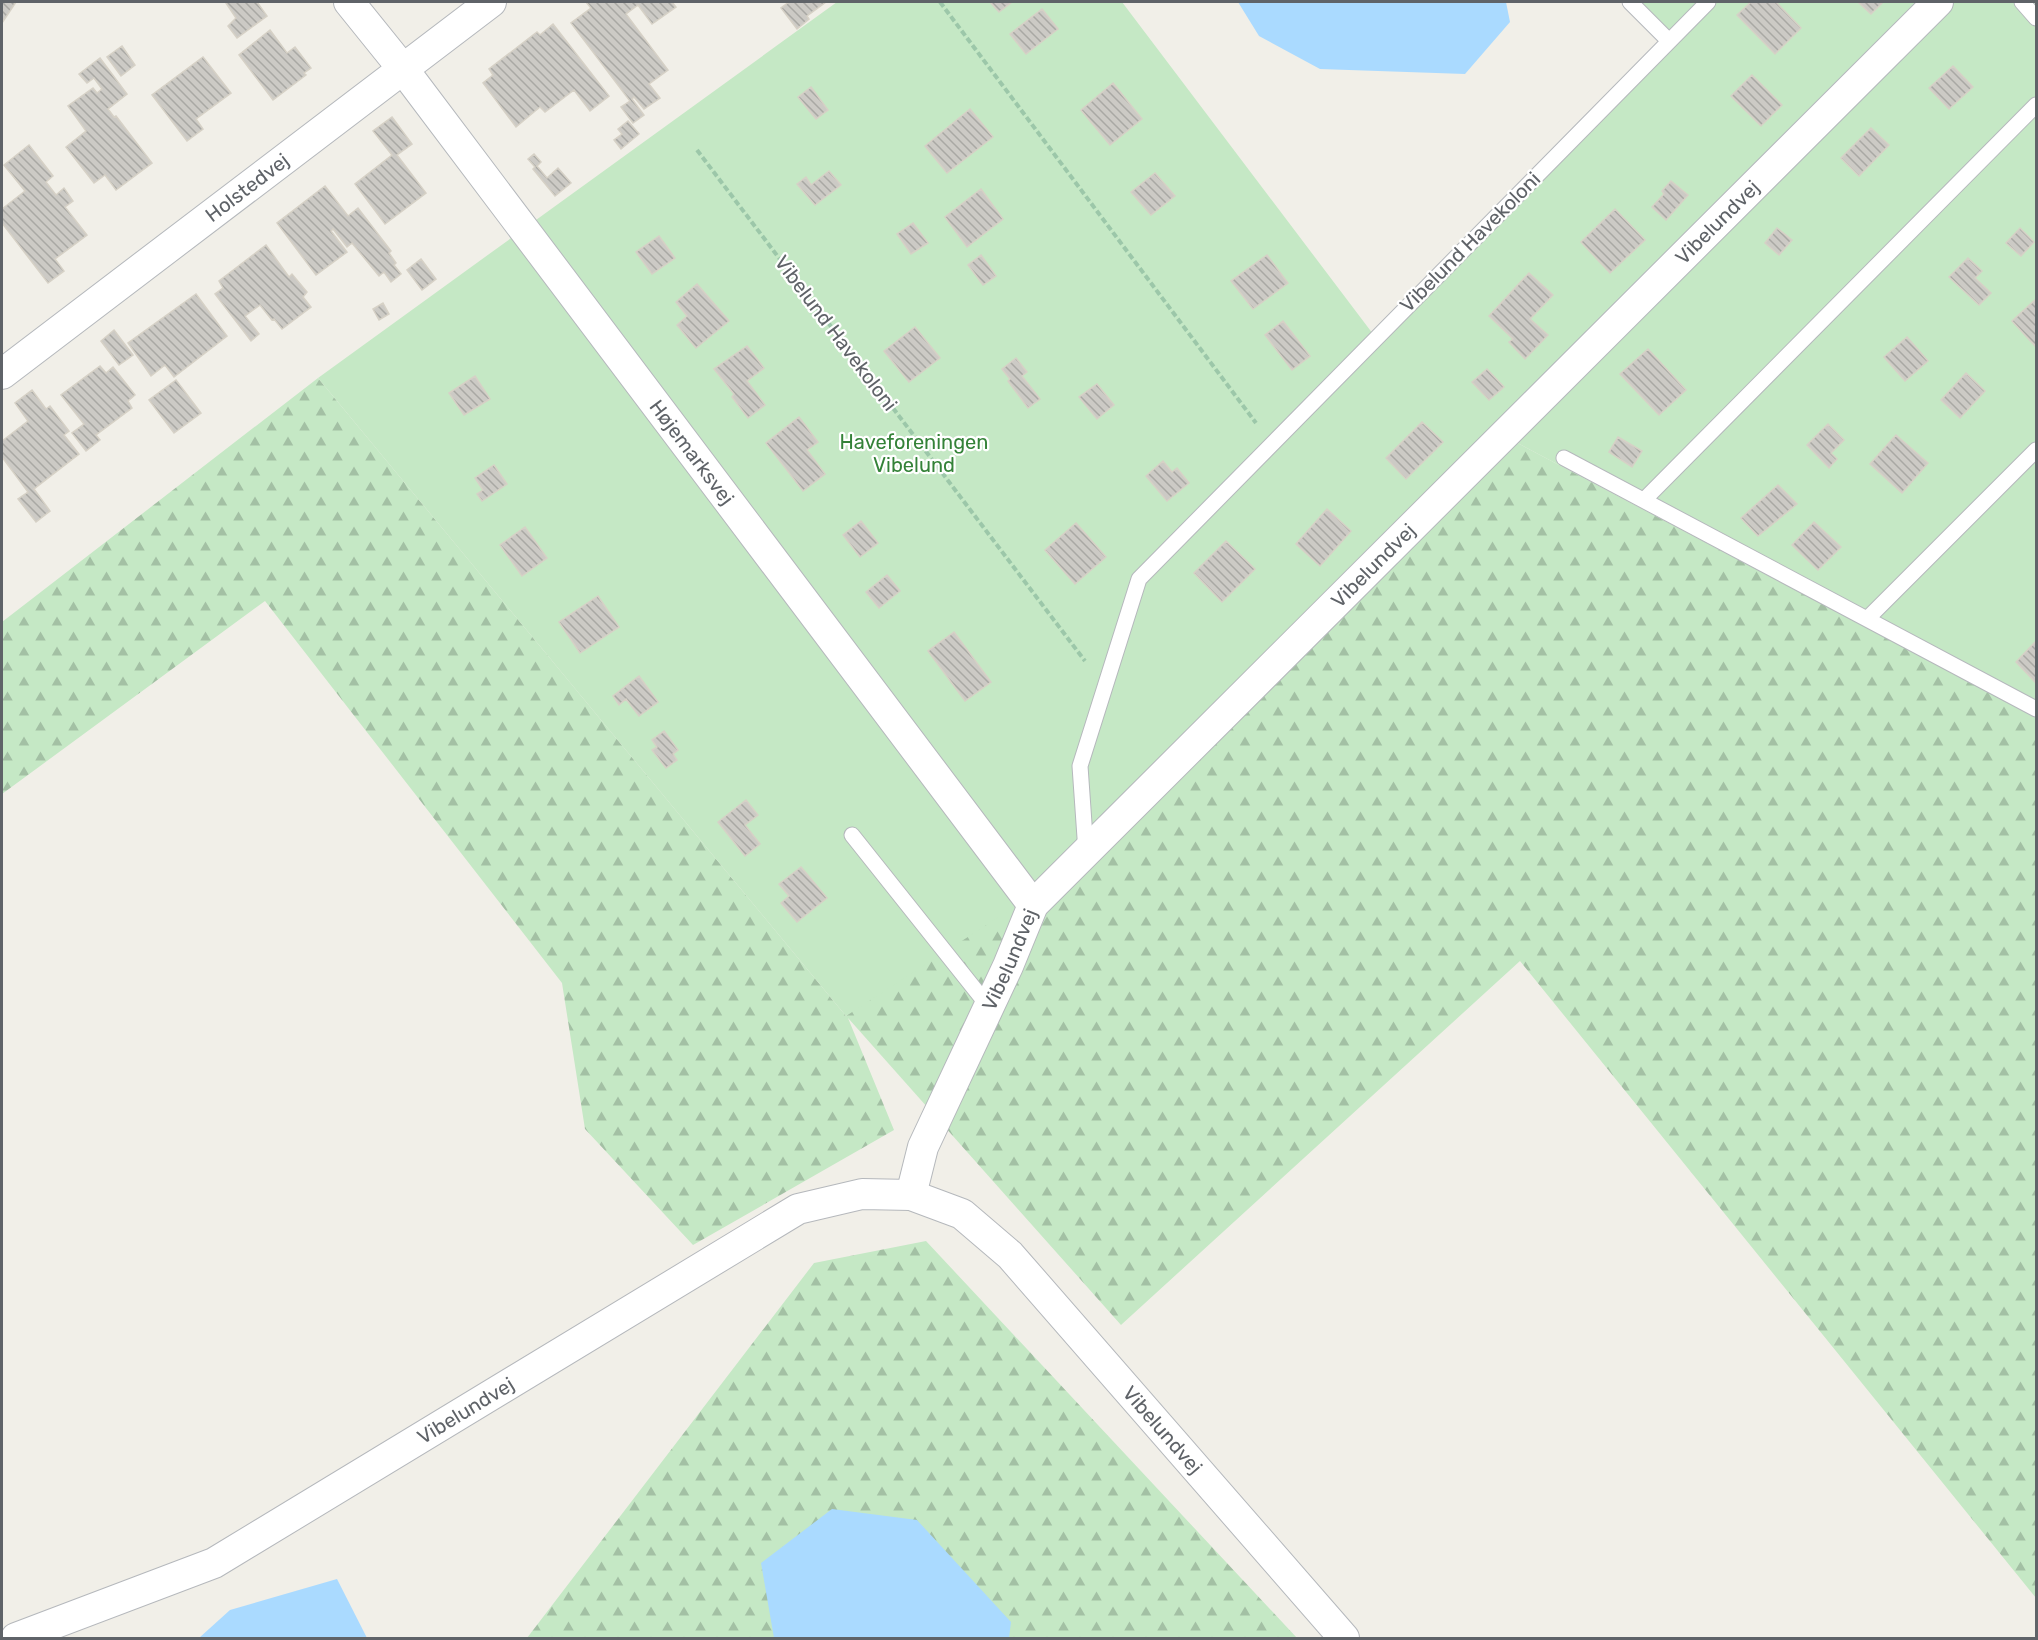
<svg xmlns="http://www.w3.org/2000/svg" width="2038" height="1640" font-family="Rubik,sans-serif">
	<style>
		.forest { fill: url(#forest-firs) }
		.garden { fill: #c5e8c5 }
		.water { fill: #aadaff }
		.building { fill: url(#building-back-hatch); stroke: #d6d1c6; stroke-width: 1.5 }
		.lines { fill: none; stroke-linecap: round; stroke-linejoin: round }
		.lane-casing { stroke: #b5b8bc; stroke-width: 17 }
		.street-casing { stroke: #b5b8bc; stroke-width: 32 }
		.path { stroke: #9cc7a9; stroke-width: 4; stroke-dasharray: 6 3; stroke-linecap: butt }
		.lane { stroke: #fff; stroke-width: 15 }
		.street { stroke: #fff; stroke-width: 30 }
		.labels { text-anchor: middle; stroke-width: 4.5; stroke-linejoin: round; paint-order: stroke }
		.street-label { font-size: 20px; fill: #5f6368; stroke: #fff }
		.park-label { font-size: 20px; fill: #348238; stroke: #fff }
	</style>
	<defs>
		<pattern id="forest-firs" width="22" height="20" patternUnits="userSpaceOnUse" patternTransform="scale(1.5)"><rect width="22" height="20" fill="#c5e8c5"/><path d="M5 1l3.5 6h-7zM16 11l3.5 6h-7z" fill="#a3c0a4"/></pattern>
		<pattern id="building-back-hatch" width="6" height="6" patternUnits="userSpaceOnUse" patternTransform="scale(1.5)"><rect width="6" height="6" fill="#cccac5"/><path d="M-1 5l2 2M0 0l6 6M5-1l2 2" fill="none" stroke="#a9a8a4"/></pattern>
	</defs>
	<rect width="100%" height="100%" fill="#f1efe8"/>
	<path class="forest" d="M318,378l528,638 662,-578 528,279v881l-516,-637 -399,364 -273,-307 46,112 -201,115 -108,-116 -23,-146 -297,-382 -263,193v-172z
		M926,1241l371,397h-770l287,-375z"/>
	<path class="garden" d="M837,2h285l251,332 287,-294 -37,-38h413v715l-528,-279 -417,419 -245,159 -528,-638z"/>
	<path class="water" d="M1238,2h268l4,20 -45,52 -145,-5 -61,-33z
		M832,1509l85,11 94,102 -2,16h-235l-13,-75z
		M337,1579l30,59h-168l31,-28z"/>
	<path class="building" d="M2,2h14l-14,21z
		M227,2h30l10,14 -30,22 -9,-12 8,-8 -10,-15z
		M586,2h86l4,5 -24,17 -14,-19 -12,9 42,56 -19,14 11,14 -16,11 -10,-12 -2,2 12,16 -11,8 -12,-16 9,-6 -59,-78 20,-15z
		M789,2h37l-19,14 2,3 -12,10 -16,-21z
		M990,2h22l-13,10z
		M1751,2h25l25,26 -26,26 -38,-39z
		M1858,2h25l-12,12z
		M1042,9l16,20 -32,25 -16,-20z
		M553,24l56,72 -19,15 -16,-21 -29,22 -5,-5 -24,20 -33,-44 10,-8 -4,-6 48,-37 3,3z
		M270,30l17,23 8,-6 16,21 -7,5 2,2 -33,25 -34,-45z
		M122,46l13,19 -14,11 -14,-19z
		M203,57l28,36 -35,26 7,10 -16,12 -35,-46z
		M100,58l27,36 -19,15 6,8 2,-1 36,47 -36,27 -11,-15 -11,8 -28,-36 20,-16 -18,-25 25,-18 4,5 5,-4 -8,-11 -7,5 -8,-9z
		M1953,66l20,21 -24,22 -20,-21z
		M1752,75l30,30 -21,21 -30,-30z
		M1113,83l29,36 -32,26 -29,-35z
		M811,87l17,23 -12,9 -18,-22z
		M970,109l23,28 -46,36 -22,-27z
		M392,117l20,27 -15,11 29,38 -41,31 -30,-40 37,-29 -19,-24z
		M628,121l11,13 -18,15 -7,-9 8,-6 -4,-5z
		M1871,128l18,17 -30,31 -18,-18z
		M29,145l24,31 -7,6 10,13 8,-7 9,13 -8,6 22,28 -32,24 9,12 -16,12 -46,-60v-14l23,-18 -21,-26z
		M534,154l7,8 -4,4 10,12 11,-10 13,15 -16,13 -22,-27 2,-2 -7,-8z
		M829,171l12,14 -26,20 -18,-21 9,-7 5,8z
		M1155,173l20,23 -24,19 -20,-23z
		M1671,181l17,14 -22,25 -14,-13 12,-13 -2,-3z
		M325,186l23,30 10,-8 33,43 -2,2 7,10 -2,2 7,9 -10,8 -7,-10 -5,4 -27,-33 -5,4 -14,-18 -2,2 16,21 -31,23 -39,-52z
		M981,189l22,30 -36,28 -22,-30z
		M1615,209l30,31 -35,33 -29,-31z
		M913,223l15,20 -17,11 -14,-20z
		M1777,228l15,12 -13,15 -14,-12z
		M2020,228l14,14 -13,14 -15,-13z
		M659,236l16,22 -23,16 -16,-22z
		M266,245l23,32 3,-3 15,18 -4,5 8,10 -29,22 -8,-10 -2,1 -12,-15 -15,11 14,18 -8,7 -36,-47 8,-6 -4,-7z
		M981,255l15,21 -13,9 -15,-20z
		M1267,255l21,28 -35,26 -22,-28z
		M1968,258l14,13 -7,7 16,15 -12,12 -30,-28z
		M421,259l15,20 -14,11 -15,-20z
		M1529,273l24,22 -23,24 18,16 -23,24 -16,-17 4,-3 -24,-23z
		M697,284l32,37 -33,27 -19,-23 10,-9 -11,-14z
		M196,294l31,42 -53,41 -9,-12 -14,11 -23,-33z
		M2036,299v48l-24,-26z
		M383,303l6,11 -10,6 -6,-11z
		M1283,321l27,35 -18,14 -27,-35z
		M915,327l25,31 -31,24 -25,-31z
		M114,330l19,25 -14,10 -18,-24z
		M1907,337l21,24 -23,20 -21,-24z
		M747,346l17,22 -17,13 18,24 -17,13 -16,-21 2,-3 -20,-25z
		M1648,349l38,41 -27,25 -39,-41z
		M1016,358l11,14 -5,4 18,23 -12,9 -20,-27 2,-2 -8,-10z
		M100,366l6,7 7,-6 22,28 -7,6 4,7 -36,27 4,5 -14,11 -14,-18 12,-9 -23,-29z
		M1487,369l17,18 -15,13 -17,-18z
		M1966,373l19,18 -25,27 -19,-18z
		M475,376l15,23 -26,16 -15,-22z
		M176,380l25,33 -27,20 -25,-33z
		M1097,384l17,21 -17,14 -18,-22z
		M32,390l14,19 4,-3 19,25 -5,4 15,19 -45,35 16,22 -14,11 -18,-23 10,-7 -26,-35v-16l26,-20 -13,-18z
		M799,417l19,25 -11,8 18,24 -22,17 -37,-48z
		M1422,422l21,20 -37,37 -20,-21z
		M1828,424l16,16 -13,13 6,6 -8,9 -22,-23z
		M1896,435l32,28 -26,30 -32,-29z
		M1618,437l24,14 -10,16 -23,-15z
		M1163,461l9,11 5,-4 12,15 -22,18 -21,-25z
		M494,465l13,19 -25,17 -5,-7 6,-4 -8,-12z
		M1778,485l19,19 -39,32 -17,-18z
		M1327,509l24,22 -31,35 -24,-22z
		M861,521l17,22 -18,14 -17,-22z
		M1814,522l27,25 -23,23 -26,-25z
		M1076,523l30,34 -31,27 -30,-34z
		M525,527l22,31 -25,18 -22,-31z
		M1226,541l29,28 -33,33 -28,-29z
		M887,575l13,16 -21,17 -13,-16z
		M598,596l21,31 -39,26 -21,-31z
		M954,632l37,50 -26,19 -37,-50z
		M2036,641v42l-20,-21z
		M639,676l19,26 -19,14 -13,-17 -7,6 -6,-9z
		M664,731l14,19 -5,4 4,6 -11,8 -14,-18 5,-3 -5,-7z
		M746,800l12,15 -13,10 15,19 -15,12 -27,-34z
		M801,867l26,31 -30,24 -16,-19 8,-7 -10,-12z"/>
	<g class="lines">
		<g class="lane-casing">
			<path id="lane" d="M1630,2l39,39
				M2022,2l14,16
				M1564,458l472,251
				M1644,500l392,-395
				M1867,619l169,-169
				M852,835l137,172
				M1086,852l-6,-86 59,-187 569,-577"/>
		</g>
		<g class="street-casing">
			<g id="street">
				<path id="s1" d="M349,2l54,67 630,836"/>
				<path id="s2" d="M2,374l489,-372"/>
				<path id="s3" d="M911,1195l12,-48 85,-181 25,-61 905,-903"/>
				<path id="s4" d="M16,1638l198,-75 584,-354 64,-15 49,1 51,19 48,41 334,383"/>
			</g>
		</g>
		<path class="path" d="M940,2l316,421
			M697,150l388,511"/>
		<use href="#lane" class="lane"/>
		<use href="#street" class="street"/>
	</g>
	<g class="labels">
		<g class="street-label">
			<text dy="7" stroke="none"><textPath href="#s2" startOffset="308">Holstedvej</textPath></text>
			<text dy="7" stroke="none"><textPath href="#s3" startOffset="1282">Vibelundvej</textPath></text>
			<text transform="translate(1470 242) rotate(-45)" y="7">Vibelund Havekoloni</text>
			<text transform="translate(836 333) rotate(53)" y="7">Vibelund Havekoloni</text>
			<text dy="7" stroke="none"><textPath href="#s1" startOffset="566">Højemarksvej</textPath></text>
			<text dy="7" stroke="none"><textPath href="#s3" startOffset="796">Vibelundvej</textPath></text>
			<text dy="7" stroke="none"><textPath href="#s3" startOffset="256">Vibelundvej</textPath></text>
			<text dy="7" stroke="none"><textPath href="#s4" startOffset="506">Vibelundvej</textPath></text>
			<text dy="7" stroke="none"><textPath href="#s4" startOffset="1359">Vibelundvej</textPath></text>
		</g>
		<g class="park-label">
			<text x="914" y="449">Haveforeningen<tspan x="914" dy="23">Vibelund</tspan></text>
		</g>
	</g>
	<rect width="2038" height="1640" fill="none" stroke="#5f6368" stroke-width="6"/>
</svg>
